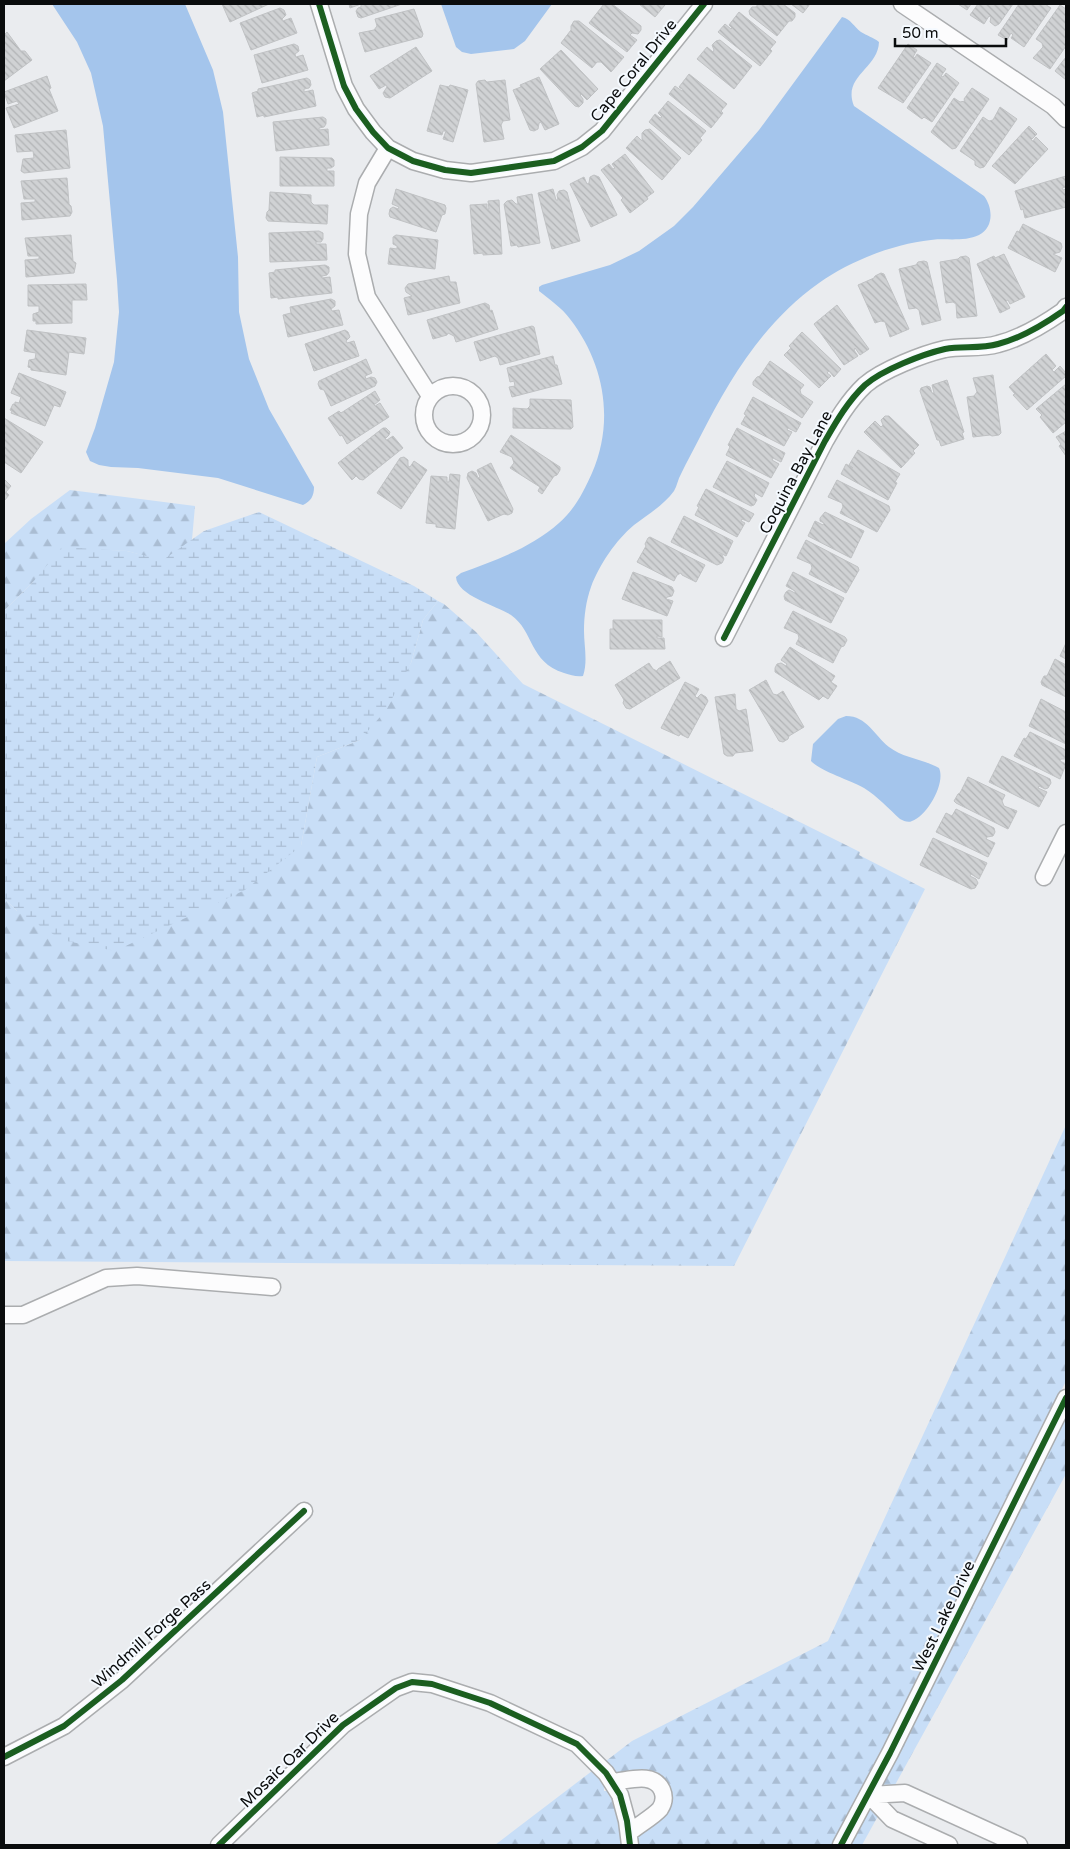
<svg xmlns="http://www.w3.org/2000/svg" width="1070" height="1849" font-family="'Varela Round',sans-serif">
	<style>
		.forest { fill: url(#forest-firs) }
		.wetland { fill: url(#wetland-marsh) }
		.water { fill: #a4c5ec }
		.building { fill: url(#building-back-hatch); stroke: #c0c2c4 }
		.lines { fill: none; stroke-linecap: round; stroke-linejoin: round }
		.minor-casing { stroke: #abadaf; stroke-width: 19 }
		.minor { stroke: #fcfcfd; stroke-width: 16 }
		.cycleway-casing { stroke: #f5faff; stroke-width: 9 }
		.cycleway { stroke: #1b5e20; stroke-width: 6 }
		.labels { text-anchor: middle; stroke-width: 4; stroke-linejoin: round; paint-order: stroke }
		.street-label { font-size: 16px; fill: #0a0c0d; stroke: #f5faff }
	</style>
	<defs>
		<pattern id="forest-firs" width="22" height="20" patternUnits="userSpaceOnUse" patternTransform="scale(1.25)"><rect width="22" height="20" fill="#c8def7"/><path d="M5 1l3.5 6h-7zM16 11l3.5 6h-7z" fill="#aabdd3"/></pattern>
		<pattern id="wetland-marsh" width="20" height="14" patternUnits="userSpaceOnUse" patternTransform="scale(1.25)"><rect width="20" height="14" fill="#c8def7"/><path d="M1 5h8M5 5V1M11 12h8M15 12V8" fill="none" stroke="#aabdd3"/></pattern>
		<pattern id="building-back-hatch" width="6" height="6" patternUnits="userSpaceOnUse" patternTransform="scale(1.25)"><rect width="6" height="6" fill="#d0d2d4"/><path d="M-1 5l2 2M0 0l6 6M5-1l2 2" fill="none" stroke="#b1b3b5"/></pattern>
	</defs>
	<rect width="100%" height="100%" fill="#eaecef"/>
	<path class="forest" d="M70,490l125,16 -3,34 -29,21 -36,-10 -31,-1 -63,32 -29,29v-67l27,-25z
		M438,601l6,3 32,28 47,52 337,168 -1,3 66,34 -191,377 -730,-5v-363l13,13 284,-65 16,-89 43,-17 51,-77 12,-43z
		M1066,1125v256l-183,369 -19,37h-3v5l-3,4 1,1 -26,48h-195v-9c7,-7 28,-22 32,-30 3,-4 2,-11 1,-15 -8,-26 -35,-20 -54,-17l-11,-13 26,-20 196,-100z
		M1066,1415v59l-171,311 -13,1z
		M592,1771l12,14v6h4c7,12 11,26 13,39l-2,3 3,4 1,8h-128z
		M870,1808l8,8 -16,29h-12z"/>
	<path class="wetland" d="M259,512l155,74 24,15 -15,19 -12,43 -25,47 -26,30 -43,17 -16,89 -56,44 -130,61 -53,-11 -45,-29 -13,-13v-287l29,-29 29,-35 65,4 36,9 41,-29z"/>
	<path class="water" d="M52,4h133l28,66 10,42 15,145 1,55 10,47 20,50 45,78c0,9 -3,14 -11,18l-85,-27 -80,-10 -27,-1 -12,-2 -9,-4 -4,-9 9,-24 19,-66 5,-50 -2,-32 -14,-154 -12,-53 -14,-31z
		M441,4h111l-27,37 -11,8 -43,5 -9,-2 -6,-5z
		M842,17c9,2 12,10 19,15 6,4 12,5 18,10 -1,27 -37,34 -25,64l130,90c9,12 10,31 -5,39 -14,7 -33,3 -48,5 -38,4 -81,21 -112,43 -56,40 -88,94 -119,154 -6,12 -13,24 -19,37 -3,5 -4,12 -7,17 -10,14 -27,24 -40,34 -18,15 -35,40 -43,62 -5,14 -7,29 -7,44 0,15 4,30 -1,45 -7,1 -12,-1 -19,-3 -35,-11 -30,-42 -53,-58 -13,-9 -54,-19 -55,-38l5,-4c35,-13 70,-25 98,-50 16,-14 25,-32 33,-50 23,-53 12,-110 -22,-154 -8,-11 -21,-20 -31,-28v-4l3,-2 68,-20 29,-14 35,-25 19,-19 66,-77z
		M846,716c21,0 28,19 43,31 14,11 34,12 50,21 7,15 -12,48 -27,53 -4,2 -8,0 -12,-2 -11,-10 -23,-23 -36,-31 -14,-8 -44,-17 -53,-27l2,-17 25,-25z"/>
	<path class="building" d="M222,4h47l-39,18z
		M349,4h53l-41,14 -3,-1 -2,-6 2,-3 3,-1v-3l-11,4z
		M604,4h8l29,22v4l-3,4 -6,-1 -2,2 7,5 -10,12 -38,-29z
		M639,4h25l1,1 -10,12z
		M758,4h25l12,9v4l-3,4h-3l-12,15 -27,-21 -1,-4 3,-4h4z
		M791,4h19l-7,9z
		M958,4h13l-4,6z
		M978,4h35l-14,20 -4,2 -5,-4 1,-5 -2,-1 -5,8 -14,-9z
		M1019,4h26l6,4 -27,39 -13,-9 2,-3 -2,-2 -4,7 -9,-5z
		M1060,5l6,4v37l-16,23 -17,-11 10,-11 -1,-4 -6,-4z
		M280,8l4,2 2,5 -4,4 1,2 8,-3 6,15 -46,17 -11,-27z
		M414,9l9,25 -1,3 -57,15 -6,-19 15,-3 3,-4 -2,-7z
		M739,12l37,30 -6,7 2,2 -12,15 -42,-34 7,-8 6,5 1,-1 -3,-3z
		M574,21h5l45,36 -13,15 -10,-10h-4l-5,6 -31,-25 10,-13v-4z
		M7,32l14,19h4l7,9 -28,21v-46z
		M720,40l32,26 -18,23 -37,-30 10,-12 6,5 1,-2 -2,-5 4,-4z
		M294,44l4,2 1,5 -4,3 1,3 7,-2 5,15 -46,13 -8,-28z
		M908,44l9,6 -4,7 2,1 2,-4 14,9 -28,40 -25,-15z
		M416,47l16,24 -42,27 -5,-1 -2,-4 4,-6 -1,-2 -7,4 -9,-13z
		M561,50l37,39 -11,11 -6,-6 -1,1 3,4v4l-4,4 -4,-1 -35,-37z
		M1066,57v23l-11,-9z
		M937,63l9,6 -5,7 2,1 3,-4 13,10 -27,39 -8,-5 -2,2 -15,-11z
		M689,74l38,30 -6,7 2,2 -12,15 -42,-34 6,-8 7,5 1,-1 -4,-3z
		M47,76l4,12 -2,1 9,22 -44,17 -8,-20 13,-4 -2,-3 -9,3 -4,-12z
		M539,77l20,47 -14,6 -4,-8 -2,1 -1,6 -4,2 -4,-1 -17,-40 8,-3 -1,-2z
		M307,78l3,2 1,5 -2,3 -5,1v3l9,-2 3,16 -52,11v-2l-7,2 -5,-24 6,-2v-2z
		M485,80l2,2 18,-2 5,40 -7,1 -2,4 3,14 -20,3 -8,-58 2,-3z
		M440,85l9,2 1,-2 18,5 -15,52 -10,-3 3,-8h-3l-1,4 -15,-4z
		M972,88l17,11 -33,49 -4,1 -21,-17 23,-34 6,4 5,-1 -1,-2z
		M668,101l38,30 -6,7 2,2 -13,15 -40,-33 6,-8 5,4 2,-1 -4,-4z
		M1000,107l17,12 -33,48 -4,1 -5,-3v-4l-15,-10 23,-34 6,4 4,-1z
		M323,117l3,2v5l-2,3 -5,1v2l9,-1 1,16 -53,6 -3,-29z
		M1029,126l8,8 -6,6 2,1 3,-4 12,12 -33,35 -23,-18z
		M650,129l31,29 -19,22 -36,-32 11,-12 5,5v-8l3,-3z
		M66,130l4,38 -46,5 -3,-2 2,-12 11,-1 -1,-7 -16,1 -2,-17z
		M625,154l29,38 -7,5 1,2 -18,14 -9,-13 2,-2 -22,-28 8,-6 4,5 2,-1 -3,-4z
		M280,157l52,1 2,2v6l-3,2h-4v3h7v15h-54z
		M594,175l5,2 18,38 -26,12 -21,-43 14,-7 3,7 2,-1 1,-6z
		M1066,176v11l-4,1 1,2 3,-1v18l-41,11 -2,-9 -2,1 -6,-19z
		M67,178l2,26 2,2 1,6 -2,4 -48,4 -1,-17 14,-1v-3h-11l-3,-18z
		M396,189l49,16 1,3 -1,6 -3,1 -6,17 -46,-15 -1,-3 1,-5 3,-2 5,2 1,-2 -7,-3z
		M553,189l3,11h2l-1,-5 2,-4 5,-1 3,2 13,49 -28,8 -14,-56z
		M270,192l41,3v7l3,3h14l-1,19 -59,-3 -2,-3 1,-6 2,-2z
		M532,194l8,49 -22,4 -1,-2 -6,1 -7,-42 3,-3 5,-1 4,4h2l-1,-7z
		M499,200l3,54 -19,1v-2l-9,1 -4,-49 17,-1v5h2l-1,-8z
		M1023,224l38,19 1,4 -2,5 -7,2 9,4 -7,14 -47,-24 9,-17 2,1z
		M319,231l4,2v6l-2,3h-5v2h10l1,16 -57,2 -1,-29z
		M71,235l2,26 3,2 -2,10 -48,4 -1,-17 14,-1v-3h-11l-3,-18z
		M396,235l42,5 -3,29 -47,-5 2,-16 7,1v-3l-4,-2v-7z
		M1004,254l21,43 -15,7 -2,-4 -2,1 4,7 -10,5 -23,-49 17,-8 1,2z
		M966,256l3,2 8,58 -20,2 -1,-14 -3,-2 -7,1 -6,-41 18,-3 2,-2z
		M924,261l3,1 14,58 -19,5 -3,-15 -3,-2 -7,1 -10,-40 17,-4 2,-3z
		M325,265l4,2v5l-2,3 -5,1v2l8,-1 2,16 -54,6v-2l-7,1 -2,-25 6,-1v-2z
		M881,273l3,1 25,55 -19,8 -5,-15 -4,-1 -6,2 -17,-38 16,-7 1,-2z
		M449,276l1,6h6l4,21 -52,12 -4,-17 8,-2 -6,-4 -1,-4 3,-4z
		M86,284l1,16h-15v23l-36,1v-3h-3v-7l6,-2v-6h-11v-21z
		M331,299l4,2v5l-4,3 1,2 7,-1 4,15 -55,12 -5,-22 8,-2 -1,-6z
		M485,303l4,2 1,6 2,-1 6,19 -42,13 -2,-6 -6,-3 -1,2 -14,4 -6,-19z
		M837,305l32,44 -9,6 -5,-7 -1,2 4,6 -14,9 -30,-41z
		M532,326l2,1 6,27 -40,11 -2,-7 -3,-2 -15,5 -6,-19z
		M27,330l59,8 -2,16 -15,-2 -3,23 -35,-5v-2l-3,-1 1,-7 6,-1 1,-6 -12,-2z
		M345,330l3,2 2,5 -4,4 1,2 7,-2 5,15 -45,15 -9,-27z
		M802,332l39,37 -7,8 -5,-6 -2,2 4,3 -12,12 -35,-33 7,-7 -2,-2z
		M1046,354l10,12 -4,4 2,2 6,-6 6,7v3l-39,34 -14,-15 2,-1 -6,-7z
		M553,356l2,9h2l5,19 -50,13 -3,-10 6,-1 -1,-5 -4,1 -3,-14z
		M366,359l6,14 -7,3 1,3 5,-2 4,1 2,4 -2,4 -44,20 -7,-16 -4,-1 -2,-5 1,-3z
		M770,361l34,24 -4,5 1,4 12,8 -11,16 -49,-33v-3l4,-5 3,-1z
		M19,373l47,19 -6,15 -6,-2 -9,21 -34,-13 1,-2 -2,-1 3,-6h2v-2l4,1 2,-6 -10,-4z
		M993,375l8,58 -2,2 -7,1 -2,-1 -17,2 -6,-40 7,-1 3,-4 -4,-14z
		M947,380l17,52 -2,1 2,6 -23,7 -2,-6h-2l-17,-49 1,-3 6,-2 3,1 2,6h2l-2,-8z
		M1066,384v38l-13,11 -13,-16 2,-2 -6,-6z
		M375,391l5,9 -6,5 1,1 5,-3 9,14 -42,27 -5,-9 -2,1 -12,-18 11,-7 2,2z
		M753,397l48,26 -5,9 -8,-4 -1,2 5,2 -8,14 -43,-22 5,-9 -2,-1z
		M530,399l41,1 2,27 -2,2 -58,-1v-20l14,1 3,-3z
		M885,416h4l30,29 -6,6 2,2 -14,15 -37,-36 11,-11 6,6 2,-2 -2,-5z
		M4,418l39,24 -22,31 -17,-11z
		M383,428h3l4,4 -1,3 -4,4 2,1 6,-4 10,12 -40,32 -4,-1 -3,-3 -4,4 -14,-17z
		M737,428l48,25 -4,9 -8,-4 -1,2 7,4 -8,14 -45,-23 4,-8 -2,-2z
		M1066,431v25l-7,-10 2,-2 -5,-7z
		M511,435l49,32v3l-3,5 -3,1 -12,18 -4,-3 2,-4 -30,-19 4,-5 -2,-6 -12,-5z
		M858,450l42,24 -5,8 2,1 -9,17 -47,-26 5,-10 7,4 -4,-3z
		M404,457l4,3v6l2,1 4,-6 13,9 -26,39 -24,-16 23,-35z
		M727,461l42,22 -7,14 -7,-4 -1,3 3,4 -3,5 -3,1 -38,-19z
		M491,463l22,46 -1,4 -4,2 -4,-1 -16,7 -21,-43 1,-5 4,-2 4,2 2,5 2,-1 -3,-7z
		M450,474l10,1 -5,54 -19,-2v-3l-10,-1 5,-47 16,1v5h2z
		M4,479l7,7 -5,6 3,3 -5,6z
		M837,480l52,26 1,4 -13,22 -37,-19 3,-6 -1,-4 -14,-6z
		M706,489l48,25 -5,8 -7,-3 -1,2 4,2 -8,14 -42,-22 4,-8 -2,-1z
		M825,512l39,19 -13,27 -43,-22 7,-15 8,4 1,-2 -4,-2v-3z
		M684,516l49,25 -7,15 -8,-4v1l4,2 2,4 -2,4 -5,2 -46,-23z
		M650,537l55,28 -9,17 -14,-7 -1,-2 -4,2 -3,6 -37,-19 9,-16 -1,-2 3,-6z
		M806,540l52,27 1,3 -13,23 -37,-19 3,-6 -1,-4 -14,-6z
		M633,572l39,15 2,4 -2,5 -5,1 -1,2 7,2 -6,15 -45,-17z
		M793,572l51,26 -13,25 -46,-23 -1,-4 2,-4 3,-2 6,3v-2l-9,-5z
		M793,611l52,26 2,3 -3,6 -3,1 -8,16 -37,-19 3,-6 -1,-4 -14,-6z
		M613,620h49v17l-5,-1v2h7l1,11h-55v-20h3z
		M1066,643v16l-6,-3z
		M790,647l45,29 -4,6 6,4 -9,13 -5,-3 -4,4 -44,-28v-4l2,-4 4,-1 5,3 1,-2 -6,-4z
		M1055,659l11,6v32l-24,-12 -1,-3 3,-6h3z
		M670,661l10,17 -50,31 -4,-1 -3,-5 1,-3 -9,-15 34,-22 4,6 4,2 1,-2z
		M766,680l7,14 4,1 6,-4 21,36 -15,9 -1,3 -5,3 -4,-1 -30,-51z
		M685,682l14,7 -4,7 2,2 4,-4 5,3 2,4 -20,37 -8,-4 -1,2 -18,-8z
		M735,694l1,15 3,2 7,-2 7,42 -18,2 -2,3h-6l-3,-2 -9,-57z
		M1041,699l25,13v32l-37,-18z
		M1030,732l36,18v9h-5l-1,2 6,3 -6,15 -46,-23 10,-18 2,1z
		M1002,756l48,23 1,4 -3,5 -3,1 -6,-3 -1,2 9,4 -8,15 -50,-25z
		M968,777l37,18 -3,6 2,5 13,5 -9,18 -52,-26 -2,-2 4,-7 2,-1z
		M956,809l38,19 1,4 -2,4 -6,1 -1,2 9,4 -7,14 -52,-25 10,-19 6,3z
		M933,838l54,25 -8,16 -8,-5 -1,2 6,3 2,4 -3,5 -4,1 -51,-24z"/>
	<g class="lines">
		<g class="minor-casing">
			<path id="minor" d="M319,4l25,82 12,23 17,23 15,16 25,13 32,9 26,3 83,-12 28,-14 20,-16 102,-127
				M902,4l151,102 13,13
				M388,148l-21,35 -8,31 -2,40 10,43 63,99
				M424 415a29 29 0 1 1 58 0a29 29 0 1 1-58 0Z
				M724,638l101,-197c11,-19 23,-40 40,-56 17,-15 58,-31 80,-36 18,-3 36,0 53,-5 24,-6 45,-19 65,-33l3,-4
				M1044,877l22,-44
				M4,1315h19l83,-37 31,-2 135,11
				M4,1757l60,-31 58,-46 182,-169
				M612,1782c16,-1 41,-11 50,8 3,7 2,13 -2,19 -7,8 -22,16 -31,24
				M869,1795l36,-2 114,52
				M869,1795l23,24 57,26
				M219,1845l124,-120 53,-37 16,-6 20,2 58,19 87,41 29,29 14,22 7,26 3,24
				M841,1845l49,-92 176,-355"/>
		</g>
		<use href="#minor" class="minor"/>
		<g class="cycleway-casing">
			<path id="cycleway" d="M319,4l25,82 12,23 17,23 15,16 25,13 32,9 26,3 83,-12 28,-14 20,-16 102,-127
				M724,638l101,-197c11,-19 23,-40 40,-56 17,-15 58,-31 80,-36 18,-3 36,0 53,-5 24,-6 45,-19 65,-33l3,-4
				M4,1757l60,-31 58,-46 182,-169
				M219,1845l124,-120 53,-37 16,-6 20,2 58,19 87,41 29,29 14,22 7,26 3,24
				M841,1845l49,-92 176,-355"/>
		</g>
		<use href="#cycleway" class="cycleway"/>
	</g>
	<g class="labels">
		<g class="street-label">
			<text transform="translate(633 70) rotate(-51)" y="6">Cape Coral Drive</text>
			<text transform="translate(795 472) rotate(-62)" y="6">Coquina Bay Lane</text>
			<text transform="translate(943 1616) rotate(-64)" y="6">West Lake Drive</text>
			<text transform="translate(151 1633) rotate(-42)" y="6">Windmill Forge Pass</text>
			<text transform="translate(289 1759) rotate(-44)" y="6">Mosaic Oar Drive</text>
		</g>
	</g>
	<rect width="1070" height="1849" fill="none" stroke="#0a0c0d" stroke-width="10"/>
	<path d="M895 38v8h111v-8" fill="none" stroke="#0a0c0d" stroke-width="2.5"/>
	<text x="902" y="38" font-size="15" fill="#0a0c0d" stroke="#f5faff" stroke-width="4" paint-order="stroke">50 m</text>
</svg>
